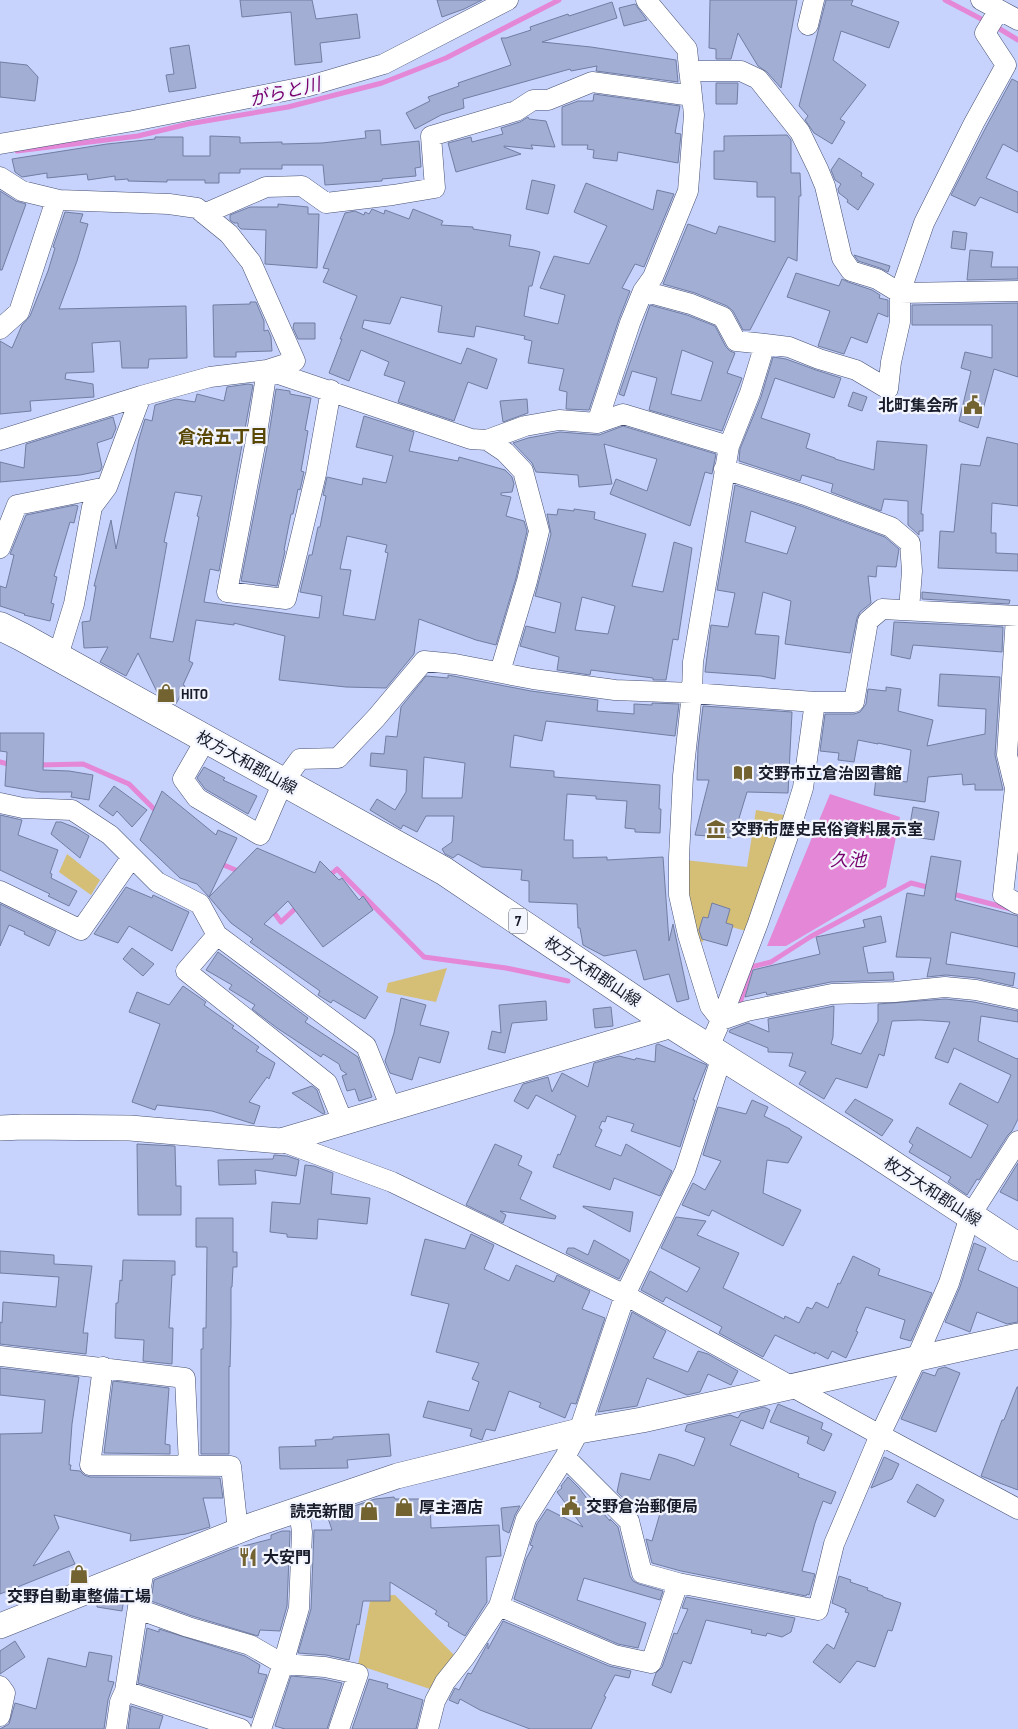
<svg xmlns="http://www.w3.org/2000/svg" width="1018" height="1729" font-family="'Sofia Sans Condensed','Noto Sans JP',sans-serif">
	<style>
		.green { fill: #d5be76 }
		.water { fill: #e387d6 }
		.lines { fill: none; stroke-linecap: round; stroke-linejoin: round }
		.stream { stroke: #e387d6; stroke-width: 5 }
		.building { fill: #a3aed5; stroke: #727da2; fill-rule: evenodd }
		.minor-casing { stroke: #465072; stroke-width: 21 }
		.tertiary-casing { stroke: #465072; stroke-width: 26 }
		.primary-casing { stroke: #465072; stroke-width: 29 }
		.minor { stroke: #fff; stroke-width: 20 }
		.tertiary { stroke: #fff; stroke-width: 25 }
		.primary { stroke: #fff; stroke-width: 28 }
		.labels { text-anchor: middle; stroke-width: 4.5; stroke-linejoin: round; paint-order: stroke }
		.shield { fill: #f3f5fe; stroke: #595c6a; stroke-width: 1 }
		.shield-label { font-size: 15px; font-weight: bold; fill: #171b2a }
		.poi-label { font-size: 16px; font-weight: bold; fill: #171b2a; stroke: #f3f5fe; text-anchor: start }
		.street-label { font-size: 16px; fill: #171b2a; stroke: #f3f5fe }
		.water-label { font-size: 18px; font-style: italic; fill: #77006e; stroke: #f3f5fe }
		.neighbourhood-label { font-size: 18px; font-weight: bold; fill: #584705; stroke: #f3f5fe }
	</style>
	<rect width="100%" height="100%" fill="#c7d3fc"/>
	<path class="green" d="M756,810l28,5 -34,117 -41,-11 -6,21 -10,-3 -8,-79 62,7z
		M67,854l33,26 -9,15 -32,-23z
		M447,968l-11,34 -50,-10 2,-9z
		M395,1595l60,61 -25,33 -72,-24 13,-69z"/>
	<path class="water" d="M830,794l70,23 -14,70 -100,59h-19z"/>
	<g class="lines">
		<path class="stream" d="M945,0l42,22
			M995,26l23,14
			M17,151l121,-15 50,-12 100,-17 94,-24 64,-25 113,-58
			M0,762l12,3
			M38,765l45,-1 46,20 29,29
			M219,863l19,8 2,3
			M328,877l9,-8 87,88 82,11 62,13
			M949,893l62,16
			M272,910l9,12 18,-17
			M741,1000l10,-33 20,-5 39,-25 101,-54 20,5"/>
	</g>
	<path class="building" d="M240,0h72l4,19 41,-5 3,24 -40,5 2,19 -27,3 -4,-53 -49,5z
		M437,0h45l-18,9 -22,8z
		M710,0h87l-16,88 -14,-16 -9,-6 -20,-33 -7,26h-15v-10l-7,-1z
		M826,0h27l-2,5 48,17 -10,26 -48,-17 -8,29 33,25 -26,34 5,3 -13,22 -18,-11 -9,-13 3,-4 -9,-10z
		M612,2l5,16 -75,24 49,5 85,13 2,22 -82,-11 1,-5 -26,5 -1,-2 -107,30 1,9 -23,7 -26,14 -9,-16 24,-12 -2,-4 31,-11 -1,-3 53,-18 -10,-27h5l25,-8 -1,-3 38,-13 1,2z
		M635,4l12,16 -23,6 -5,-18z
		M189,45l7,43 -27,4 -3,-17 8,-1 -4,-26z
		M0,62l27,3 11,12 -3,24 -35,-4z
		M1012,79l6,3v70l-15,-8 -17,34 32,14v21l-38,-16 -5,9 -24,-11 34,-66z
		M716,83h22l-1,21h-21z
		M594,94l86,12 -5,27 6,1 -3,29 -60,-11 -1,9 -24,-3 1,-8 -7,-1 1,-4h-26v-38l16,-6h15z
		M528,117l1,2 17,2 9,26 -24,-2 2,4 -29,-3v1l17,7 -65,18 -8,-29 23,-6 1,5 31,-8 -2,-6 19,-6z
		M380,130l1,15 38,-4 2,26 -6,1 1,8 -34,3v2l-57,4 -2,-20h-41v4h-42v4h-21v10h-14v-3h-38v2l-39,-1v-2l-13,1v-4l-27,4 -1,-6 -40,4v-5l-25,4 -7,-5 -3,-13 95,-15 48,-5v-2h28v19h27v-20l30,1v6l42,-1v2l40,-1 44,-5 -1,-7z
		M787,135l4,5v33h9l1,23h-2l-2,65 -9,-4 -38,73h-7l-10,-19 -6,-5 -32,-13 -32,-9 25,-60 28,10 3,-8 56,16v-45h-18v-15l-43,-3v-28h10v-15z
		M839,158l23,15 -1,3 13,8 -16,26 -11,-8 1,-2 -9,-7 -1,-4 3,-5 -6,-4 -4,-10z
		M532,180l23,5 -7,29 -22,-5z
		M586,183l67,27 4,-20 17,4 -30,73 -9,-3 -13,24 8,3 -11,28 -30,91 -23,-1 1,-17 -8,-2 5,-21 -36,-6 4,-22 -8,-2 1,-3 -49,-10 -2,11 -36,-5 4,-26 -41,-9 -11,27 -26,-4 -2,8 99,36 6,-16 30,11 -10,30 -19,-7 -14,39 -56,-19 7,-20 -21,-7 5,-13 -28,-12 -12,31 -20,-8 13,-34h-2l17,-43 -34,-14 6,-13 -6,-1 22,-55 10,-2 9,4 1,-3 4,2 3,-5 12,5 1,-4 24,9 4,-10 30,12 -2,4 32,2v2l38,6 -2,11 25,4 6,2 -8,34h-3l-5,30 34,8 7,-29 -25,-7 14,-32 35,8 18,-38 -33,-14z
		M0,191l16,10 10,3 -24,66h-2z
		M278,204l30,3v7h11l-2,54 -52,-4 1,-34 -25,-1 -3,-3v-3h-4l-4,-3v-5l20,-8h28z
		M65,212l18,2 -3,8 8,2 -11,37 -18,48 127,-3 1,52 -38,1 -1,9h-26l-2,-27 -28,2 2,29 -28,1 -1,6 28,5 1,13 -64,4 1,10 -31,3v-73l12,7 10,-23 8,-9 18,-45 7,-23 -2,-1z
		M953,231l14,2 -2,17 -14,-2z
		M970,250l23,2 -2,15h27v12l-51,1z
		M854,255l36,11 -2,6 -8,-4 -22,-7z
		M796,273l43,13 3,-7 6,3 24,8 8,5 -1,3 9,2v17l-10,-4 -11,30 -16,-6 -7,17 -26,-8 12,-35 -43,-14z
		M250,302h6l8,19v10l4,-1 3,7 1,14 -36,1v5h-22l-1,-52 37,-1z
		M1018,303v74l-24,-8 -16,59 -19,-7 12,-50 -10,-3 4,-16 27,6v-33h-80v-20z
		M650,305l37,10 28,11 11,21 4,4 5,2 -8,20 15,5 -20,53 -73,-21 8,-32 -25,-7 -8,25 -5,-2zM682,350l31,12 -12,39 -30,-7z
		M294,323h21v16h-17l-5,-11z
		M773,357l13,2 30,11 25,8 -7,20 -59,-20 -14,40 49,16 -4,14 29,10v1l39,11 3,-29 50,4 -6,69h2v17h-4v4l-11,-10v-24l-24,-2 -3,12 -50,-19 2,-8 -31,-9 -2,6 -61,-20 1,-12 21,-52z
		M248,384l5,1 -34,186 -9,-2 -6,33 115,16 3,-22 -22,-4 9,-37h3l6,-28h2l6,-31 -3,-1 4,-18 35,8 1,-7 23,5 7,-27 -37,-9 8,-31 50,16 -5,19 49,10 1,-4 18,5 28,8 7,7 2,7 -2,8 -11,1v2l10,2 -5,19 18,5 3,10 -11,47 -20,67 -20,-5 -57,-21 -5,35 -28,34 -40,-1 -67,-7 6,-44 -51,-13v2l-38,-5 -7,41 4,2 -10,22 2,1 -9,18 -18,-10 -20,-41 -12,23 -26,-14 8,-15 -24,1 -2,-26 8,-1 6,-35h-2l17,-66 5,29 23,-110 6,-20 7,2 3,-16 21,-6 19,3 2,-8 27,7 3,-14zM175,492l27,4 -5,20 2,1 -26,125 -23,-4 17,-95 -3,-1zM347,536l40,9 -2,7 3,1 -13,67 -32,-5 8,-45 -11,-1z
		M276,389l14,2v3l21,4 -6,32 3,1 -7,40 3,1 -4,18 -2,-1 -5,25h-2l-7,36 1,1 -8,35 -36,-5 26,-134z
		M853,392l14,5 -5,14 -14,-5z
		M527,399l1,14 -25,9 -3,-21z
		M113,417l3,11 -4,10 -15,5 5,24 -2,4 -20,4 -80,7v-20l24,6 2,-24z
		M623,426l93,28 -4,20 -7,-2 -15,54 -80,-32 6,-15 31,12 10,-32 -53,-15 8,40 -33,3 -1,-12 -42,-3 -4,-9 -19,-20 15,-5 32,-6 39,3z
		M987,437l31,7v62l-26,-3 -1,30h5v20l22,1v17l-80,-3 2,-37 14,1 7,-68 19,2z
		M735,485l66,21 84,31 14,12 -3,18 -19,-1 -1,11 -8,-1 3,27 -11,9 -3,6 -7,35 -65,-9 6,-43 -28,-9 -8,42 24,2 -4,43 -14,-3 -56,-4 6,-47 17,2 7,-34 -18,-3zM751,511l45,16 -9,27 -42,-12z
		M75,505l3,1 -4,17 -4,-1 -16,54 3,1 -6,26 3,1 -4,17 -26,-6 1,-1 -25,-8v-20l6,2 8,-33 -4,-1 16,-39z
		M558,509l16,2v-2l21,3 -1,7 52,15 -14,52 31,6 11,-50 18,6 -14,92 -5,-1 -7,41h-13v-2l-62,-8 -1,5 -33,-5 2,-13 -39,-11 6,-20 29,7 6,-30 -26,-7 16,-62 -4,-20 10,1zM582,597l33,9 -7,28 -33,-4z
		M922,592l88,8 -1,4 -87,-5z
		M894,622l109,5 -1,25 -89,-7 -3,14 -19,-4z
		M940,674l60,3 -5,78 8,35h-28v-6l-12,1 -1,-11 -34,3 -3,25 -51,-7 2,-17 31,4 4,-32 -33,-7v1l-20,-4 -4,22 -16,-2 1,-7 -19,-2 5,-37h29l6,-2 6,-8 2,-15 18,2v-4l15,2 -3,22 35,9 -6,26 58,-12 1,-25 -48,-3z
		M448,675l83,16 67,9 -1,11 37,3v-10l18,1v-2l27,1 -4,32 -129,-15 -4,20 -28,-6 -4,32 44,4v6l106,8 -1,24h2l-1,24 -25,-1v-3l-10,-1 2,-27 -31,-2v-3l-29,-2 -3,46h9v18l34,-1v3l56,-3 6,84 4,-17 16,75 -12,3 -8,-28 -25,6 -8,-30 -32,6 -21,-11 -3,-17h-2l-1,-24 -48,-2v-21l-8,-1 1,-10 -40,-3 -24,-13 -5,4 -8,-4 -3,-5 10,-7 2,-26h-28l-9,16 -14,-7 -2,4 -31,-19 7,-11 18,11 11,-18 1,-22 -37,-4 1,-13 13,1 2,-18 11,1 4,-30 25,-31 22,2zM424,757l41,6 -3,35h-40z
		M703,706l89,6 -4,81 -41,-1 -14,46 -38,-3 14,-55h-12l1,-32z
		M0,733h44l-1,37 26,1 24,4 -4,25 -18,-3 1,-5h-31l-36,-6 2,-34 -7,-1z
		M204,767l21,11 -2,2 34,16 -9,18 -43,-25 -8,-11z
		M114,786l33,24 -15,17 -15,-16 -4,5 -14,-10z
		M162,791l54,44 2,-5 19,8 -28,59 -12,-13 -17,-6 -40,-38z
		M913,807l26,5 -5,28 -26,-4z
		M0,815l22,5 -4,15 40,15 -8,23 2,1 -1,4 26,13 -8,15 -21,-10 2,-2 -50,-24z
		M56,822h5l15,6 13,8 -9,22 -29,-24z
		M257,848l58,25 5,-12 19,19 3,-2 17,22 4,-4 10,14 -50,37 -35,-46 -24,23 114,73 -13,22 -32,-19 -2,3 -13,-8 2,-4 -70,-49 3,-3 -22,-16 -22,-26z
		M931,856l30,5 -6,39 63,16v31l-67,-15 -5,32 69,9 -2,13 -36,-8 -31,-3 -19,2 4,-19 -35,-1 11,-64 17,3z
		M126,887l26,11 1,-3 36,17 -17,39 -43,-25 -11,17 -24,-9z
		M712,903l18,6 -4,14 7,2 -6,21 -25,-7 -3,-9 4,-13 5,1z
		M0,904l56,27 -7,15 -25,-12 1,-2 -16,-7 -9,21z
		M881,916l5,26 -23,5 5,26 25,-1 1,8 -63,2 -64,13 -1,-3 -21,5 8,-27 67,-16 -4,-17 49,-10 -2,-7z
		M132,948l22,16 -11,12 -20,-17z
		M218,952l90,66 -3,4 53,35 14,40 -13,4 -4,-12 -8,2 -5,-15 5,-2 -6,-4 -2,-6 -16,-10 -2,3 -44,-29 -25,-19 3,-4 -26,-16 3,-4 -26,-15z
		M183,986l23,16 -2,3 30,21 -2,2 27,19 -3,4 19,12 -6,16 -2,-2 -18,25 11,4 -6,18 -42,-13 -55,-6 -2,5 -23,-8 28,-78 -31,-12 8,-20 32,13z
		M401,998l25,7 -6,20 29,7 -9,31 -21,-6 -7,23 -22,-7 -5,-12 9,-28z
		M945,999l29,3 44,9v11l-37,-6 -3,25 39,18 1,-1v61l-6,12 -4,4 -29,45 -2,-1 -10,16 -19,-13 3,-5 -42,-25 4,-7 -4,-3 8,-15 54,31 17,-33 -39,-21 11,-21 38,20 13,-28 -57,-27 -6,15 -13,-5 15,-36 -30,-2 -28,1 -8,35 -5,-2 -12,34 -31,-10 -12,21 -25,-15 7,-12 -17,-6 4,-13 -25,-1v-4l-39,-16 1,-2 18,-7 21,9 -1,-13 66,-13 -1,31 -2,7 30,10 17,-33v-17z
		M546,1001l1,19 -35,3 -7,30 -17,-4 4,-18 9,2 -2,-28z
		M611,1007l2,19 -18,2 -2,-19z
		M658,1044l49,21 -14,35h2l-15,47 -49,-16 3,-7 -27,-8 -2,6 -3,-1 -3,7 3,2 -7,16 26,10 5,-12 46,27 -12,25 -46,-18 -4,12 -57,-23 5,-13 2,1 16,-39 -40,-21 -8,14 -14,-8 9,-17 25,-7 4,15 10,-19 26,14 6,-24 25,-7 16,4 1,-2 19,4 1,-17z
		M312,1086l5,4 8,23 -2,1 -31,-21z
		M855,1099l38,21 -11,16 -37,-24z
		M752,1100l16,7 -4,9 26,13v1l12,7 -14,26 -21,-3 -4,33 38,17 -18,36 -71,-36 -3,6 -27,-11 11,-22 12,7 16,-29 -18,-6 15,-48 28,7z
		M137,1144l38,2 1,40h5v29h-43z
		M495,1144l27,12 -4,9 14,7 -12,27 36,17 -1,3 -55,-8 6,4 -3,8 -37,-18z
		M274,1155l13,1 12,4 -3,16 -41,-6 1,14 -37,1 -1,-25 55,-1z
		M1018,1163v38l-18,-9z
		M305,1165l9,1 19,7 -2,21 39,4 -3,26 -49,-5 -1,20 -30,-2v-3l-17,-2 2,-30 28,2z
		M583,1206l50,6 -3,20 -47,-25z
		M676,1217l30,4 -9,14 42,18 -16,35 61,31 1,-3 14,7 8,-16 5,2 4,-7 12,6 10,-25 2,1 13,-28 27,13 -2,6 54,18 -21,48 -11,-3 5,-18 -39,-13 -10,24 2,1 -12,26 -14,-7 -4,8 -13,-7v2l-15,-7 -25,-12 -12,22 -44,-24 3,-6 -56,-30 -3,5 -22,-12 9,-19 37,21 13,-24 -39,-20z
		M196,1218h37v34h4v15h-4l-1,20h-1v38l-1,42 -1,-1v88h-28v-105h2v-21h3l1,-81h-11z
		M471,1234l23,11 -10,24 25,12 7,-16 38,17 3,-7 33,16 -8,18 23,9 -29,86 -5,-1 -6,15 -26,-11 2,-4 -32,-12 -14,40 -9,-2 -4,11 -12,-4 2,-7 -49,-12 5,-16 41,10 10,-29 -7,-3 7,-16 -43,-11 13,-48 -38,-9 14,-56 40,10z
		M594,1240l35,20 -10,19 -53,-26 2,-5h6l14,7z
		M974,1243l12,5 -8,22 40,18v34l-11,2 -30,-12 -7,20 -25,-10 15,-35z
		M0,1251l54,4v9l38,2 -9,67h5l-2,21 -86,-10v-22l2,1 1,-21 53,5 3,-30 -59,-4z
		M123,1260l52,1v14h-3l-3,53h4l-1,36 -29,-3 1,-21 -29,-2 1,-35h2l2,-23 2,1z
		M632,1312l34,19 -13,27 35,14 10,-21 10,3 30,17 -7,14 -23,-11 -8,18 -13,3 -40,-17 -10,28 -39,6z
		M945,1367l15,6 -24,59 -35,-13 22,-47 12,4 3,-7z
		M0,1368l79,9 -7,47 -3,41h2l-1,5 10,1 4,4 6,2 130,1 3,20h-20l7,29 -24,7 -56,7 1,-7 -77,-19 5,13 -26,38 36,-15 6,13 -75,30v-160l42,-1 3,-33 -45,-5z
		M113,1381l56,7 -4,56 5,1v9l-66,-1z
		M1017,1387h1v103l-37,-14 21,-56h2z
		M778,1404l45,19 -2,6 11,5 -8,17 -17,-8 2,-6 -39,-15z
		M764,1407l6,3 -7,19 -22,-9 -11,25 69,29 -1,3 38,15 -5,12 -8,-3 -8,22 -13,48 13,3 -6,21 -2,-1 -1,2 -125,-25 -29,-8 -6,-24 6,2 9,-31 -34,-8 -10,-10 4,-19 29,7 9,-26 17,5 18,7 11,-28 -20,-7 2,-6 43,-10 8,3 3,-5z
		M389,1434l2,22 -44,4 1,8 -68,1 -1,-22 37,-1 -1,-6 18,-1v-2z
		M884,1457l15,7 -7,15 -21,9z
		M568,1477l11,11 15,20 3,-2 13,15v-2l8,8 12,49 3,5 6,3 24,7 -3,9 -76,-22 -7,22 69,23 -8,25 -20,-4 -104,-45 12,-40 7,-13 -3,-1 7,-21 10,-15 36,18 -26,-35 5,-4 -1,-2z
		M917,1484l27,16 -9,17 -28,-15z
		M394,1497l1,2h35l1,29 68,-3 2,31 -15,1 1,45 -22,34 -17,-10 1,-3 -14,-9 2,-3 -47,-29v19h-27l-4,24 -2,-1 -8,36 -23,-5 -28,-2 13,-44 3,-79h18l-5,-15 48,-16z
		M520,1506l-5,9 -6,18 -6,-3 -2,-22z
		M282,1531h8v2l-3,73 -7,25 -20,-1 -2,6 -66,-20 -41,-15 3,-21 78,-31 39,-10v-4z
		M839,1576l12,4 -1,2 18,6 -1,2 16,6v1l18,6 -9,28 -4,-1 -13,37 -18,-6 -17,22 -27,-21 14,-18 7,5 15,-36 -4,-1 1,-3 -14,-6z
		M125,1592l-3,19 -25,-4v-4z
		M686,1597l109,21 -4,14 -9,5 -15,-4 -1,3 -15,-3 1,-3 -46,-10 -15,44 -8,-3 -12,32 -19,-8 4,-12 6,-6 12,-34 3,1 11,-25 -6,-1z
		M503,1621l106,45 22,5 -2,7 -14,-3 -11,21 2,1 -15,32h-61l-50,-19 -20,-11 -2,5 -9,-4 6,-12 4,2 9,-17 3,1 17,-31v6z
		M147,1628l12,4v-3l86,27 15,9 -2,8 9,2 -15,43 -114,-35z
		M15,1641l10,16 -25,17v-23z
		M89,1652l23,4 -4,25 6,1 -6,18 -4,29h-104l9,-5 6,-21 21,6 12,-51 38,9z
		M291,1676l32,3 19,4 -15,46h-42l-10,-3z
		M369,1679l19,5 -1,4 36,12 -7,29h-64z
		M131,1706l32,10 -4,13h-31z"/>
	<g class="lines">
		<g class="minor-casing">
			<path id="minor" d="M981,0l37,20
				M999,10l-14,23 21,32 -32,58 -50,100 -24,70v29l-9,40 -3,27 -32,-19 -37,-11 -30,-12 -24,-3 -15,49 -21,53 -36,216 -1,31 -9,83 -4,81v38l9,40 22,71 11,14 26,-9 85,-17 63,-2 50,-5 31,3 42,9
				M808,25l6,-25
				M689,71h52l17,8 42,53 18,37 7,17 17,72 9,13 26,8 23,14 118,-2
				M0,144l133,-23 176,-35 75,-22 124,-64
				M0,177l22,14 37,9 110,4 28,4 32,26 22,28 44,99 -28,9 -57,7 -69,19 -141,44
				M204,214l62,-27 36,-1 24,17 67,-8 42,-7 -4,-52 85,-25 17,-11h15l44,-18 100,14
				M643,291l48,13 32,13 13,24 29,3
				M0,329l19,-17 37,-112
				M331,390l-15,84 -30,125 -59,-7 28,-147 12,-75 204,69 16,1 38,-14 34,-6 38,3 26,-9 106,32
				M597,423l33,-100 13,-32 10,-14 35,-86 6,-76 -7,-66 -41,-49
				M487,440l18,12 18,19 16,60 -12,50 -27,91
				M724,469l81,26 86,32 19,16 2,28 -3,39
				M0,548l17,-43 90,-18
				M1016,617l-9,138 8,33 -12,107 15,9
				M58,656l16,-52 18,-97 15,-20 34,-91
				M206,739l-23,40 14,19 63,37 23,-53 17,-23 38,-1 38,-40 48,-57 31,3 78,15 82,11 77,3 123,9
				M0,803l23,5 49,2 38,25 47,47 43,22 17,31 149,111 25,62
				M0,891l81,39 51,-73
				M217,935l-31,36 141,112 16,39
				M709,1047l12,-27 37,-97 31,-90 14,-45 12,-86h39l14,-81 14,-12 136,7
				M281,1141l111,41 233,113 255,140 138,74
				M0,1356l185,22 4,87
				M103,1367l-13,98 141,1 7,65
				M565,1457l64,64 13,52 36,10
				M144,1568l-19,123 116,38
				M499,1606l115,49 37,8 27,-80 140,27 16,-66 46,-109 37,-78 32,-74 21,-67 48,-75
				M138,1609l50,18 62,18 33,19 42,3 33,7 -19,55
				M0,1686l5,7 -5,23
				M116,1729l4,-27 5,-11
				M261,1729l22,-65 16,-56 3,-76 -3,-22
				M428,1729l7,-28 10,-19 20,-25 34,-51 27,-87 39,-62 14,-26 46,-136 60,-124 37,-115"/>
		</g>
		<g class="tertiary-casing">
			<path id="tertiary" d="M0,1128l23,-1 107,1 151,13 391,-116
				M0,1626l253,-101 144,-49 182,-45 63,-11 376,-84"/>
		</g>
		<g class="primary-casing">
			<path id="primary" d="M0,626l22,11 422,234 228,154 194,122 152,100"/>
		</g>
		<use href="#minor" class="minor"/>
		<use href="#tertiary" class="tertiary"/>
		<use href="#primary" class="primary"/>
	</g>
	<defs>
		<g id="civic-bare" transform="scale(1.5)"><path d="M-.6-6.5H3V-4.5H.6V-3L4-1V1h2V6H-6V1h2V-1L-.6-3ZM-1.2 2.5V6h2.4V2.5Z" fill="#736331" stroke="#f3f5fe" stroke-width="2.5" paint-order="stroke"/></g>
		<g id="shop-bare" transform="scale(1.5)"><path d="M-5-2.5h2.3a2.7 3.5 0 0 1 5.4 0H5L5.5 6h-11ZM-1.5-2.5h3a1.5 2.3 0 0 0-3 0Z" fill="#736331" stroke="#f3f5fe" stroke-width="2.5" paint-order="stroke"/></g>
		<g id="library-bare" transform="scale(1.5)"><path d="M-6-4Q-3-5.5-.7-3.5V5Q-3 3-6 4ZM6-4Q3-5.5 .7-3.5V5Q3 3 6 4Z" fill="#736331" stroke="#f3f5fe" stroke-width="2.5" paint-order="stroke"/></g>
		<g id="museum-bare" transform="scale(1.5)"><path d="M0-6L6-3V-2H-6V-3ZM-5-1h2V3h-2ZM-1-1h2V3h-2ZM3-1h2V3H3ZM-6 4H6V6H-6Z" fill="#736331" stroke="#f3f5fe" stroke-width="2.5" paint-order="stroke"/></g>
		<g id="restaurant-bare" transform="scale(1.5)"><path d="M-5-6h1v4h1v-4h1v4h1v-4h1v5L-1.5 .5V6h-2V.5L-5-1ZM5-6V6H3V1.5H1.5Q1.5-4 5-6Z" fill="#736331" stroke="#f3f5fe" stroke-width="2.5" paint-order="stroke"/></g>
	</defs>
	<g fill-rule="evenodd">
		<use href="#civic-bare" x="973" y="405"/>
		<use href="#shop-bare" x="166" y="693"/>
		<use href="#library-bare" x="743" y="773"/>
		<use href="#museum-bare" x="716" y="829"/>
		<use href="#civic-bare" x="571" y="1506"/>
		<use href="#shop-bare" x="404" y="1507"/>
		<use href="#shop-bare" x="369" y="1511"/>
		<use href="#restaurant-bare" x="248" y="1557"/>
		<use href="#shop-bare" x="79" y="1574"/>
	</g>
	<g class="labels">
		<rect class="shield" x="509" y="908.5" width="18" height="25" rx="4"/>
		<g class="shield-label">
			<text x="518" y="926">7</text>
		</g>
		<g class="poi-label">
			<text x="958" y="411" text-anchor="end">北町集会所</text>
			<text x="181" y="699">HITO</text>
			<text x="758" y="779">交野市立倉治図書館</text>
			<text x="731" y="835">交野市歴史民俗資料展示室</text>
			<text x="586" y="1512">交野倉治郵便局</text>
			<text x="419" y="1513">厚主酒店</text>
			<text x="354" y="1517" text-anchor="end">読売新聞</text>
			<text x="263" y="1563">大安門</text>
			<text x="79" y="1602" text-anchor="middle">交野自動車整備工場</text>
		</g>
		<g class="street-label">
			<text transform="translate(247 762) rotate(29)" y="6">枚方大和郡山線</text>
			<text transform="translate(593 971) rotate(34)" y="6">枚方大和郡山線</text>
			<text transform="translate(933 1191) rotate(33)" y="6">枚方大和郡山線</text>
		</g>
		<g class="water-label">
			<text transform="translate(285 92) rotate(-13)" y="6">がらと川</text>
			<text x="848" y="866">久池</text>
		</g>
		<g class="neighbourhood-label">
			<text x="223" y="443">倉治五丁目</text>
		</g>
	</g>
</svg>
